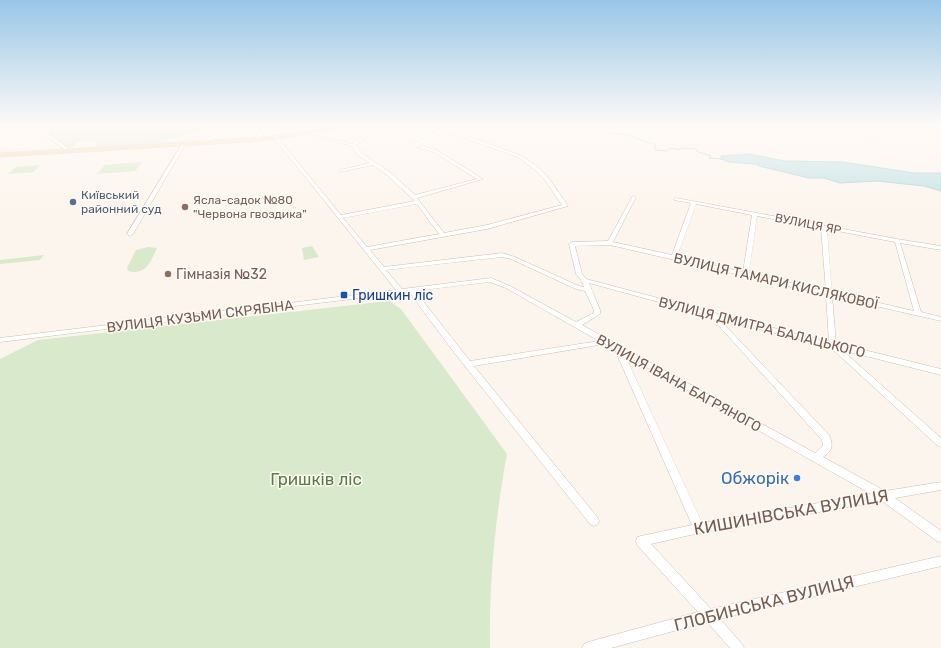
<svg xmlns="http://www.w3.org/2000/svg" width="941" height="648" font-family="Rubik,sans-serif">
	<style>
		.green { fill: #d9e9cb }
		.water { fill: #c2e2e5; stroke: #a9d2d6 }
		.lines { fill: none; stroke-linecap: round; stroke-linejoin: round }
		.stream { stroke: #a9d2d6; stroke-width: 1 }
		.minor-casing { stroke: #cebdb2; stroke-width: 1 }
		.major-casing { stroke: #d9d1ce; stroke-width: 1 }
		.minor { fill: #fff; fill-rule: evenodd }
		.major { fill: #f5d5ab; fill-rule: evenodd }
		.service-dot { fill: #5c6f8a; stroke: #fef9f4; stroke-width: 1.5 }
		.education-dot { fill: #8d6e63; stroke: #fef9f4; stroke-width: 1.5 }
		.transit-dot { fill: #1a4fb4; stroke: #fef9f4; stroke-width: 1.5 }
		.shop-dot { fill: #3f7fe0; stroke: #fef9f4; stroke-width: 1.5 }
		.labels { text-anchor: middle; stroke-width: 3; stroke-linejoin: round; paint-order: stroke }
		.far-service-label { font-size: 12px; fill: #4e5e75; stroke: #fef9f4; text-anchor: start }
		.far-education-label { font-size: 12px; fill: #785e54; stroke: #fef9f4; text-anchor: start }
		.far-street-label { font-size: 12px; fill: #775c50; stroke: #fef9f4 }
		.education-label { font-size: 14px; fill: #785e54; stroke: #fef9f4; text-anchor: start }
		.street-label { font-size: 14px; fill: #775c50; stroke: #fef9f4 }
		.transit-label { font-size: 14px; fill: #164399; stroke: #fef9f4; text-anchor: start }
		.near-shop-label { font-size: 17px; fill: #366cbe; stroke: #fef9f4; text-anchor: end }
		.near-park-label { font-size: 17px; fill: #5b7b49; stroke: #fef9f4 }
		.near-street-label { font-size: 17px; fill: #775c50; stroke: #fef9f4 }
	</style>
	<rect width="100%" height="100%" fill="#fcf5ed"/>
	<path class="green" d="M51,126h148l5,4 -46,13 -62,4 -1,-3 3,-4 -20,2 -7,6h-4l-20,-15z
		M142,162l-7,9 -38,3 8,-9z
		M40,165l-7,7 -25,2 8,-7z
		M312,246l7,11 -15,3 -2,-12z
		M148,247l9,1c-6,13 -11,28 -29,23l-1,-3 9,-18z
		M44,255l-4,5 -40,4v-4z
		M389,301l12,8 106,145c-12,65 -18,128 -17,194h-490v-289l38,-19z"/>
	<path class="water" d="M749,154l35,7 58,1 72,11h27v18l-17,-5 -47,-5 -37,2 -16,-5h-15l-50,-12 -3,-2 -27,-2 -8,-3v-3z"/>
	<g class="lines">
		<path class="stream" d="M598,126l15,8c12,-3 29,8 42,10v6l12,1 3,-3 10,2v-2l17,1 -1,2 15,5 -2,2 13,1"/>
		<g class="minor-casing">
			<path id="minor" d="M33,126h5l32,24 -3,1z
				M211,126h7l-9,3 -2,-1z
				M234,126h5l-39,19 -3,-1 10,-6z
				M264,126l5,1 -13,14h-2v-2z
				M376,126h5l-25,19 5,8 30,20 24,22 62,-16 -43,-27 -20,-6v-2l23,-13 -22,-5h10l29,6 15,-6h6l-17,7 62,22 18,12 10,10 20,29 -81,23 -117,21 14,17 118,-14 13,4 64,29 5,1 -3,-7 -5,-6 -7,-30 3,-2 36,-1 24,-44 2,-1 2,1 -23,45 59,13 19,-52 -17,-3v-1l2,-1 221,41 44,7v4l-41,-7 21,69 20,5v4l-109,-25 4,47 105,26v6l-99,-25 99,88v9l-3,-1 -108,-99 -111,-28 110,116c5,11 3,16 -6,22l62,34 56,-9v8l-46,8 46,33v11l-4,-1 -55,-40 -183,32 -48,11 60,65 230,-53v10l-221,53 22,25 2,4h-14l-23,-26 -96,26h-29l2,-4 4,-2 110,-30 -61,-67 -1,-4 1,-4 4,-1 51,-11 -77,-175 -10,-6 -131,22 124,152 1,3 -1,3 -4,2 -4,-2 -137,-173 -44,-59 -409,50v-4l396,-48 -122,-152 3,-1 64,78 74,-14 -28,-26 -14,-10 -33,7v-2l30,-7 -12,-8 -6,-9 -40,-10 2,-1 39,9zM441,132l12,2 65,23 16,12 10,10 18,26 -75,20 -43,8 -27,-35 66,-19 -47,-29 -18,-5zM417,204l22,30 -72,13 -24,-29zM696,204l56,11 -9,57 -66,-15zM757,216l64,12 5,63 -77,-18zM827,229l68,13 19,69 -82,-19zM610,245l216,50 3,47 -114,-29 -129,-34 -4,-5 -7,-28zM502,257l9,2 65,30 9,2 9,19v3l-18,9 -66,-36 -19,-8 -89,11 -16,-19zM490,282l16,6 93,53 -129,20 -55,-70zM589,283l121,33 112,124 1,6 -8,7 -233,-128 18,-11v-4zM625,355l246,139 -169,29z
				M850,127l25,10 1,1 -3,1 -19,-8h-29l-2,-1 2,-1h24l-1,-1z
				M182,144l3,1 -52,89 -3,2 -2,-1 -1,-1z"/>
		</g>
		<g class="major-casing">
			<path id="major" d="M343,126h15l-95,15 -263,16v-4l263,-16z"/>
		</g>
		<use href="#minor" class="minor"/>
		<use href="#major" class="major"/>
	</g>
	<linearGradient id="sky" x2="0" y2="1"><stop stop-color="#99c6e7"/><stop offset="0.58" stop-color="#fefaf7"/><stop offset="1" stop-color="#fefaf7" stop-opacity="0"/></linearGradient>
	<rect width="941" height="217" fill="url(#sky)"/>
	<circle class="service-dot" cx="73" cy="202" r="4"/>
	<g class="education-dot">
		<circle cx="185" cy="207" r="4"/>
		<circle cx="168" cy="274" r="4"/>
	</g>
	<rect class="transit-dot" x="340" y="291" width="8" height="8" rx="2"/>
	<circle class="shop-dot" cx="797" cy="478" r="4"/>
	<g class="labels">
		<g class="far-service-label">
			<text x="81" y="199">Київський<tspan x="81" dy="14">районний суд</tspan></text>
		</g>
		<g class="far-education-label">
			<text x="193" y="204">Ясла-садок №80<tspan x="193" dy="14">"Червона гвоздика"</tspan></text>
		</g>
		<g class="far-street-label">
			<text transform="translate(808 224) rotate(11)" y="4">ВУЛИЦЯ ЯР</text>
		</g>
		<g class="education-label">
			<text x="176" y="279">Гімназія №32</text>
		</g>
		<g class="street-label">
			<text transform="translate(776 281) rotate(13)" y="5">ВУЛИЦЯ ТАМАРИ КИСЛЯКОВОЇ</text>
			<text transform="translate(200 316) rotate(-7)" y="5">ВУЛИЦЯ КУЗЬМИ СКРЯБІНА</text>
			<text transform="translate(762 327) rotate(14)" y="5">ВУЛИЦЯ ДМИТРА БАЛАЦЬКОГО</text>
			<text transform="translate(679 383) rotate(29)" y="5">ВУЛИЦЯ ІВАНА БАГРЯНОГО</text>
		</g>
		<g class="transit-label">
			<text x="352" y="300">Гришкин ліс</text>
		</g>
		<g class="near-shop-label">
			<text x="789" y="484">Обжорік</text>
		</g>
		<g class="near-park-label">
			<text x="316" y="485">Гришків ліс</text>
		</g>
		<g class="near-street-label">
			<text transform="translate(791 512) rotate(-10)" y="6">КИШИНІВСЬКА ВУЛИЦЯ</text>
			<text transform="translate(764 603) rotate(-14)" y="6">ГЛОБИНСЬКА ВУЛИЦЯ</text>
		</g>
	</g>
</svg>
